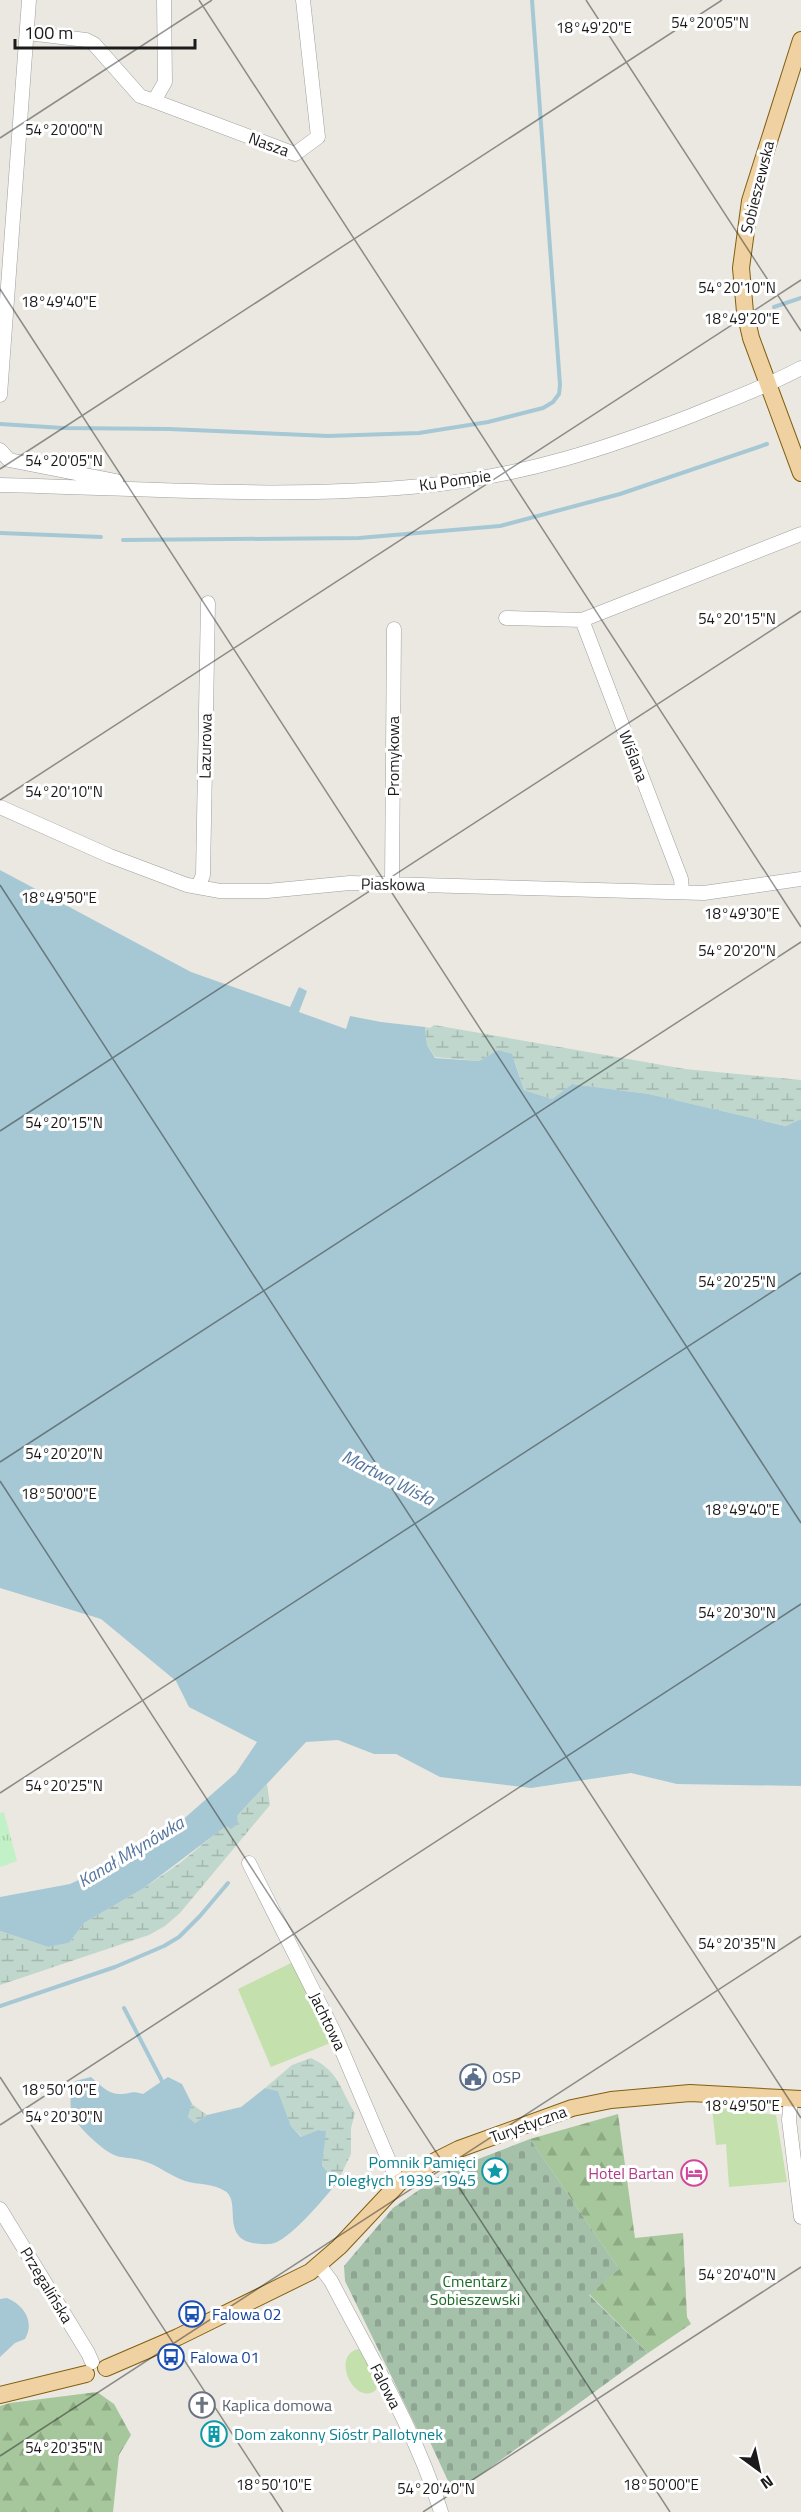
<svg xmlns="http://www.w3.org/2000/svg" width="801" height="2512" font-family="'Titillium Web',sans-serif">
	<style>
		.grass { fill: #c4e0ac }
		.forest { fill: url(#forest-firs) }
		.wetland { fill: url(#wetland-marsh) }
		.cemetery { fill: url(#cemetery-stones) }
		.park { fill: url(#park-tufts) }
		.water { fill: #a6c8d4 }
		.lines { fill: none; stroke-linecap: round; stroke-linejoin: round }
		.stream { stroke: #a6c8d4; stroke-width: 4 }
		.minor-casing { stroke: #9f9f9f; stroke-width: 15 }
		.major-casing { stroke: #806011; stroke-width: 18 }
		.minor { stroke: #fff; stroke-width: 14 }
		.major { stroke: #f0d1a2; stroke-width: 16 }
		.ticks { fill: none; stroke: #1b1b1b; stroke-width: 1.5; stroke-opacity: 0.45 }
		.labels { text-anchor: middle; stroke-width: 6; stroke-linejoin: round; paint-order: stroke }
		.street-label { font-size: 16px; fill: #1b1b1b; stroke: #fff }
		.service-label { font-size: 16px; fill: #4e5e75; stroke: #fff; text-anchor: start }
		.culture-label { font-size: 16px; fill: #0d838f; stroke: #fff; text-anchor: end }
		.hotel-label { font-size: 16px; fill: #b23c85; stroke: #fff; text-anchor: end }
		.park-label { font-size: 16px; fill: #176a21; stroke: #fff }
		.transit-label { font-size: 16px; fill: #164399; stroke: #fff; text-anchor: start }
		.worship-label { font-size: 16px; fill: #5b616d; stroke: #fff; text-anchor: start }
		.water-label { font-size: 18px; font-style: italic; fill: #54769e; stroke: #fff }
		.ticks-label { font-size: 15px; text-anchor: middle; fill: #1b1b1b; stroke: #fff; stroke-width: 6; stroke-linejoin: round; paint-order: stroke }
	</style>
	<defs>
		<pattern id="forest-firs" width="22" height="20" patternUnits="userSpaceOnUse" patternTransform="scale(1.5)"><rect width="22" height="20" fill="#a6c69b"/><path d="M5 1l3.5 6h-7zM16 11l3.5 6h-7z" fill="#8eaa85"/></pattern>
		<pattern id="wetland-marsh" width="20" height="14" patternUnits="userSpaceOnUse" patternTransform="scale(1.5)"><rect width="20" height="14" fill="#c0d7cd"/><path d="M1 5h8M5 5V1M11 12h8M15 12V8" fill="none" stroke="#a4b8af"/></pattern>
		<pattern id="cemetery-stones" width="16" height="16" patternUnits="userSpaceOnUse" patternTransform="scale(1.5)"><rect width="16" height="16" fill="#a5c1aa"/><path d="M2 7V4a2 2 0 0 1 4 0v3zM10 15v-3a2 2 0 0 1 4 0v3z" fill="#8da592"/></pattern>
		<pattern id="park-tufts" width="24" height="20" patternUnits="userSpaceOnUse" patternTransform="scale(1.5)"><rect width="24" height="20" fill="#c2f1c7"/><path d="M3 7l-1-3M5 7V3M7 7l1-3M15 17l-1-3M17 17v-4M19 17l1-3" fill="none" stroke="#a6ceaa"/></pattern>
	</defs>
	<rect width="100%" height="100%" fill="#ebe8e1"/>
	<path class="grass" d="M295,1961l38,81 -62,25 -33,-78z
		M712,2107l64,8 11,67 -58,5 -3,-43 -10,1z
		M358,2349l3,2 16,31 -1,8c-21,17 -46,-34 -18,-41z"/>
	<path class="forest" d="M618,2114l17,124 48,-5 4,84 4,7 -43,29 -59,-59 30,-25 -89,-130z
		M97,2392l17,12 17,31 -12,20 -6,57h-113v-106l10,-3z"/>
	<path class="wetland" d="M434,1025l251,44 116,11v39l-14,7 -138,-32 -77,-10 -20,15 -28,-9 -9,-28 -17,-12 -19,11 -44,-4 -8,-12 -2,-18 5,1z
		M267,1784l3,21 -90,108 -15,13 -16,9 -149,50v-54l48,16 21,-4 15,-20 60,-35 36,-25 57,-47z
		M311,2058c29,14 28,30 44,55l-4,15v26l-14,29 -15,-16 3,-36 -7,-1 -16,7 -11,-11 -13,-35 -13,-3 27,-23z
		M192,2104l15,11 -12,8 -7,-6z"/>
	<path class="cemetery" d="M530,2139l89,130 -30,26 59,58 -194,141 -29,-63 -6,2 -74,-152 -1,-15 49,-58 52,-36z"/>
	<path class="park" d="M4,1812l13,49 -17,6v-54z"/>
	<path class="water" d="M0,870l191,102 99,35 9,-20 8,4 -8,21 47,17 4,-13 31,6 44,5 2,18 8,13 44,3 19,-11 14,4 12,36 28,9 20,-15 77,10 137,32 15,-7v667l-124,-2 -46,-11 -100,15 -91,-11 -44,-23h-22l-36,-14 -32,2 -69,74 1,8 -7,5 -5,-3 -82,62 -60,35 -15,20 -21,4 -48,-16v-34l70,-13 64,-30 37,-24 65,-57 21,-31 -68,-35 -13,-26 -75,-62 -101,-31z
		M91,2077c8,7 18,18 29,17 11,0 11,-4 23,0l25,-17 14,7 10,20 -4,13 7,6 12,-8 34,-8 24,-19 13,3 13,35 10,11 17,-7 8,1 -4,35 15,17c-12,14 -49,60 -67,61 -56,3 -26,-41 -45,-53 -12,-8 -27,-6 -40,-10 -15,-5 -27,-16 -42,-20 -10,-4 -22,-2 -31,-7 -8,-4 -15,-11 -22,-17 -20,-19 -24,-30 -15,-56z
		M7,2298c17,7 28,24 18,41l-10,4 -15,14v-58z"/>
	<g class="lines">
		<path class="stream" d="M774,307l27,-9
			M0,424l63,4 106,1 159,7 91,-3 69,-11 55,-14 10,-6 6,-8 1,-9 -28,-385
			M0,533l101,4
			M123,540l236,-2 141,-12 120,-32 147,-50
			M0,2006l115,-39 49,-21 15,-9 21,-21 28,-33
			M124,2008l38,73"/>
		<g class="minor-casing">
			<path id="minor" d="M28,33l58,7 8,4 46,52 14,5 11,-19 -1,-82
				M154,101l141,53 23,-17 -15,-137
				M0,395l29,-395
				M0,450l9,10 107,21
				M0,485c143,3 288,15 431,0 94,-10 174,-36 262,-70 36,-15 73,-28 108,-47
				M506,618l76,2
				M0,807l110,49 77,29 33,6h47l83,-8 354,10 97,-14
				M392,883l2,-254
				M198,887l5,-12 5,-272
				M682,892l-1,-13 -99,-259 219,-86
				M249,1863l85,169 61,143 5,7
				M791,2099l-2,21 12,97
				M0,2209l88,144 4,9
				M319,2265l12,16c39,75 85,150 110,231"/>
		</g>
		<g class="major-casing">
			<path id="major" d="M801,40l-51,161 -9,67 4,44 6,26 50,135
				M106,2368l72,-31 132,-65 29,-25 61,-65 37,-22 22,-11 113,-41 39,-8 79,-7 111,6
				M0,2395l86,-21"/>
		</g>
		<use href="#minor" class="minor"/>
		<use href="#major" class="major"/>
	</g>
	<path class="ticks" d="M199,0l602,927M586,0l215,331M0,138l212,-138M0,289l801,1234M0,469l722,-469M0,800l801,-520M0,885l801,1233M0,1131l801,-520M0,1462l801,-520M0,1481l670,1031M0,1793l801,-520M0,2077l283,435M0,2125l801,-521M0,2456l801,-520M423,2512l378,-245"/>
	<defs>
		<g id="civic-ring" transform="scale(1.35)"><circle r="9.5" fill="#fff" stroke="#5c6f8a" stroke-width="1.5"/><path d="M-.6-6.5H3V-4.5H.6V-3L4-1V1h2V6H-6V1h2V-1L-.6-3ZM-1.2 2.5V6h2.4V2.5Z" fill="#5c6f8a"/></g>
		<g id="sight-ring" transform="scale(1.35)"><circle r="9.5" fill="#fff" stroke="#0f9aa8" stroke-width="1.5"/><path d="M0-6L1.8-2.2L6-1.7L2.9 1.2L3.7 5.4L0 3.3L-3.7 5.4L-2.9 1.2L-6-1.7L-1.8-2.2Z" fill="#0f9aa8"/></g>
		<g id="hotel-ring" transform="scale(1.35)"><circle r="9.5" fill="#fff" stroke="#d1479c" stroke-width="1.5"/><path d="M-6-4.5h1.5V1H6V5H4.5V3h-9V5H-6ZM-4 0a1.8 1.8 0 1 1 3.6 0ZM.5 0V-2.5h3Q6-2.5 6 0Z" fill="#d1479c"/></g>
		<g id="bus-ring" transform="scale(1.35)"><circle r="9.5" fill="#fff" stroke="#1a4fb4" stroke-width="1.5"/><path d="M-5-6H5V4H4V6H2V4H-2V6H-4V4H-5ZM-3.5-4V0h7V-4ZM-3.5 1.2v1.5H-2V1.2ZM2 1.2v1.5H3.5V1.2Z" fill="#1a4fb4"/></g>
		<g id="church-ring" transform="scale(1.35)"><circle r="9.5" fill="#fff" stroke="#6b7280" stroke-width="1.5"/><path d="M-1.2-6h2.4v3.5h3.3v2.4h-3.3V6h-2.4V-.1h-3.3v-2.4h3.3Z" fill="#6b7280"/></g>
		<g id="building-ring" transform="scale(1.35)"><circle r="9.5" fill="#fff" stroke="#0f9aa8" stroke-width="1.5"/><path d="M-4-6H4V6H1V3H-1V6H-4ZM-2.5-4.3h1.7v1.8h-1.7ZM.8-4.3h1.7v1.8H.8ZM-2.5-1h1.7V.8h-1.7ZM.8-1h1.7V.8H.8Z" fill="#0f9aa8"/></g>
	</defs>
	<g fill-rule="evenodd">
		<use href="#civic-ring" x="473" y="2077"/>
		<use href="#sight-ring" x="495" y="2171"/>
		<use href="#hotel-ring" x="694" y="2173"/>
		<use href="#bus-ring" x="192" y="2314"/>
		<use href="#bus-ring" x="171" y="2357"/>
		<use href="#church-ring" x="202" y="2405"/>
		<use href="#building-ring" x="214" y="2434"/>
	</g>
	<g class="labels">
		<g class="street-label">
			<text transform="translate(269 144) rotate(20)" y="6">Nasza</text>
			<text transform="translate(757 187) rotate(-76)" y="6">Sobieszewska</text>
			<text transform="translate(455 480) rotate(-8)" y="6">Ku Pompie</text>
			<text transform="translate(205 746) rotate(-89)" y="6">Lazurowa</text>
			<text transform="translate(393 756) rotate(-90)" y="6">Promykowa</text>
			<text transform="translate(634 756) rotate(69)" y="6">Wiślana</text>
			<text transform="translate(393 884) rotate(1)" y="6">Piaskowa</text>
			<text transform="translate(328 2021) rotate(64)" y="6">Jachtowa</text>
			<text transform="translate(528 2124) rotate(-20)" y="6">Turystyczna</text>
			<text transform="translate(47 2285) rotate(59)" y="6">Przegalińska</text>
			<text transform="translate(386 2386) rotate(63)" y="6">Falowa</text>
		</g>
		<g class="service-label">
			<text x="492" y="2083">OSP</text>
		</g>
		<g class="culture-label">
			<text x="476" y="2168">Pomnik Pamięci<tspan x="476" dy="18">Poległych 1939-1945</tspan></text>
			<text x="234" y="2440" text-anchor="start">Dom zakonny Sióstr Pallotynek</text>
		</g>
		<g class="hotel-label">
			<text x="674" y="2179">Hotel Bartan</text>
		</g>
		<g class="park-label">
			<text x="475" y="2287">Cmentarz<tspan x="475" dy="18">Sobieszewski</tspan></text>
		</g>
		<g class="transit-label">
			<text x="212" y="2320">Falowa 02</text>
			<text x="190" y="2363">Falowa 01</text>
		</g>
		<g class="worship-label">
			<text x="222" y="2411">Kaplica domowa</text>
		</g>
		<g class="water-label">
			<text transform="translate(388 1478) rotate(27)" y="6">Martwa Wisła</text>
			<text transform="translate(131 1852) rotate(-31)" y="6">Kanał Młynówka</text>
		</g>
	</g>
	<g class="ticks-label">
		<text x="710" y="28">54°20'05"N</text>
		<text x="594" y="33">18°49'20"E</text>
		<text x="64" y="135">54°20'00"N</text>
		<text x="737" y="293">54°20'10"N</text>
		<text x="59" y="307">18°49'40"E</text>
		<text x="742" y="324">18°49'20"E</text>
		<text x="64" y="466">54°20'05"N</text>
		<text x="737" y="624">54°20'15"N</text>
		<text x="64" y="797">54°20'10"N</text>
		<text x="59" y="903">18°49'50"E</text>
		<text x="742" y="919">18°49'30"E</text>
		<text x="737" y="956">54°20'20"N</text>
		<text x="64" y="1128">54°20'15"N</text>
		<text x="737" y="1287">54°20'25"N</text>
		<text x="64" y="1459">54°20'20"N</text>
		<text x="59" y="1499">18°50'00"E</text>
		<text x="742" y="1515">18°49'40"E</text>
		<text x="737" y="1618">54°20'30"N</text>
		<text x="64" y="1791">54°20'25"N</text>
		<text x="737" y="1949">54°20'35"N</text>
		<text x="59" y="2095">18°50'10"E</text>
		<text x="742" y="2111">18°49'50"E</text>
		<text x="64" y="2122">54°20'30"N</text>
		<text x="737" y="2280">54°20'40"N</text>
		<text x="64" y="2453">54°20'35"N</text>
		<text x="274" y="2490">18°50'10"E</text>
		<text x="661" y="2490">18°50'00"E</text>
		<text x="436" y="2494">54°20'40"N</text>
	</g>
	<g transform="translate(759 2470) rotate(147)" stroke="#ffffff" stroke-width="4.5" paint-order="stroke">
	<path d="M0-4.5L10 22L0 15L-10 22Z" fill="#1b1b1b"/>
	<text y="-9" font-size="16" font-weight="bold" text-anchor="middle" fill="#1b1b1b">N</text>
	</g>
	<path d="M15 39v9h180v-9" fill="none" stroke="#1b1b1b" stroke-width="3"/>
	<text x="24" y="39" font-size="18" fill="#1b1b1b" stroke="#ffffff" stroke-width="4.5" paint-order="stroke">100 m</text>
</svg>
